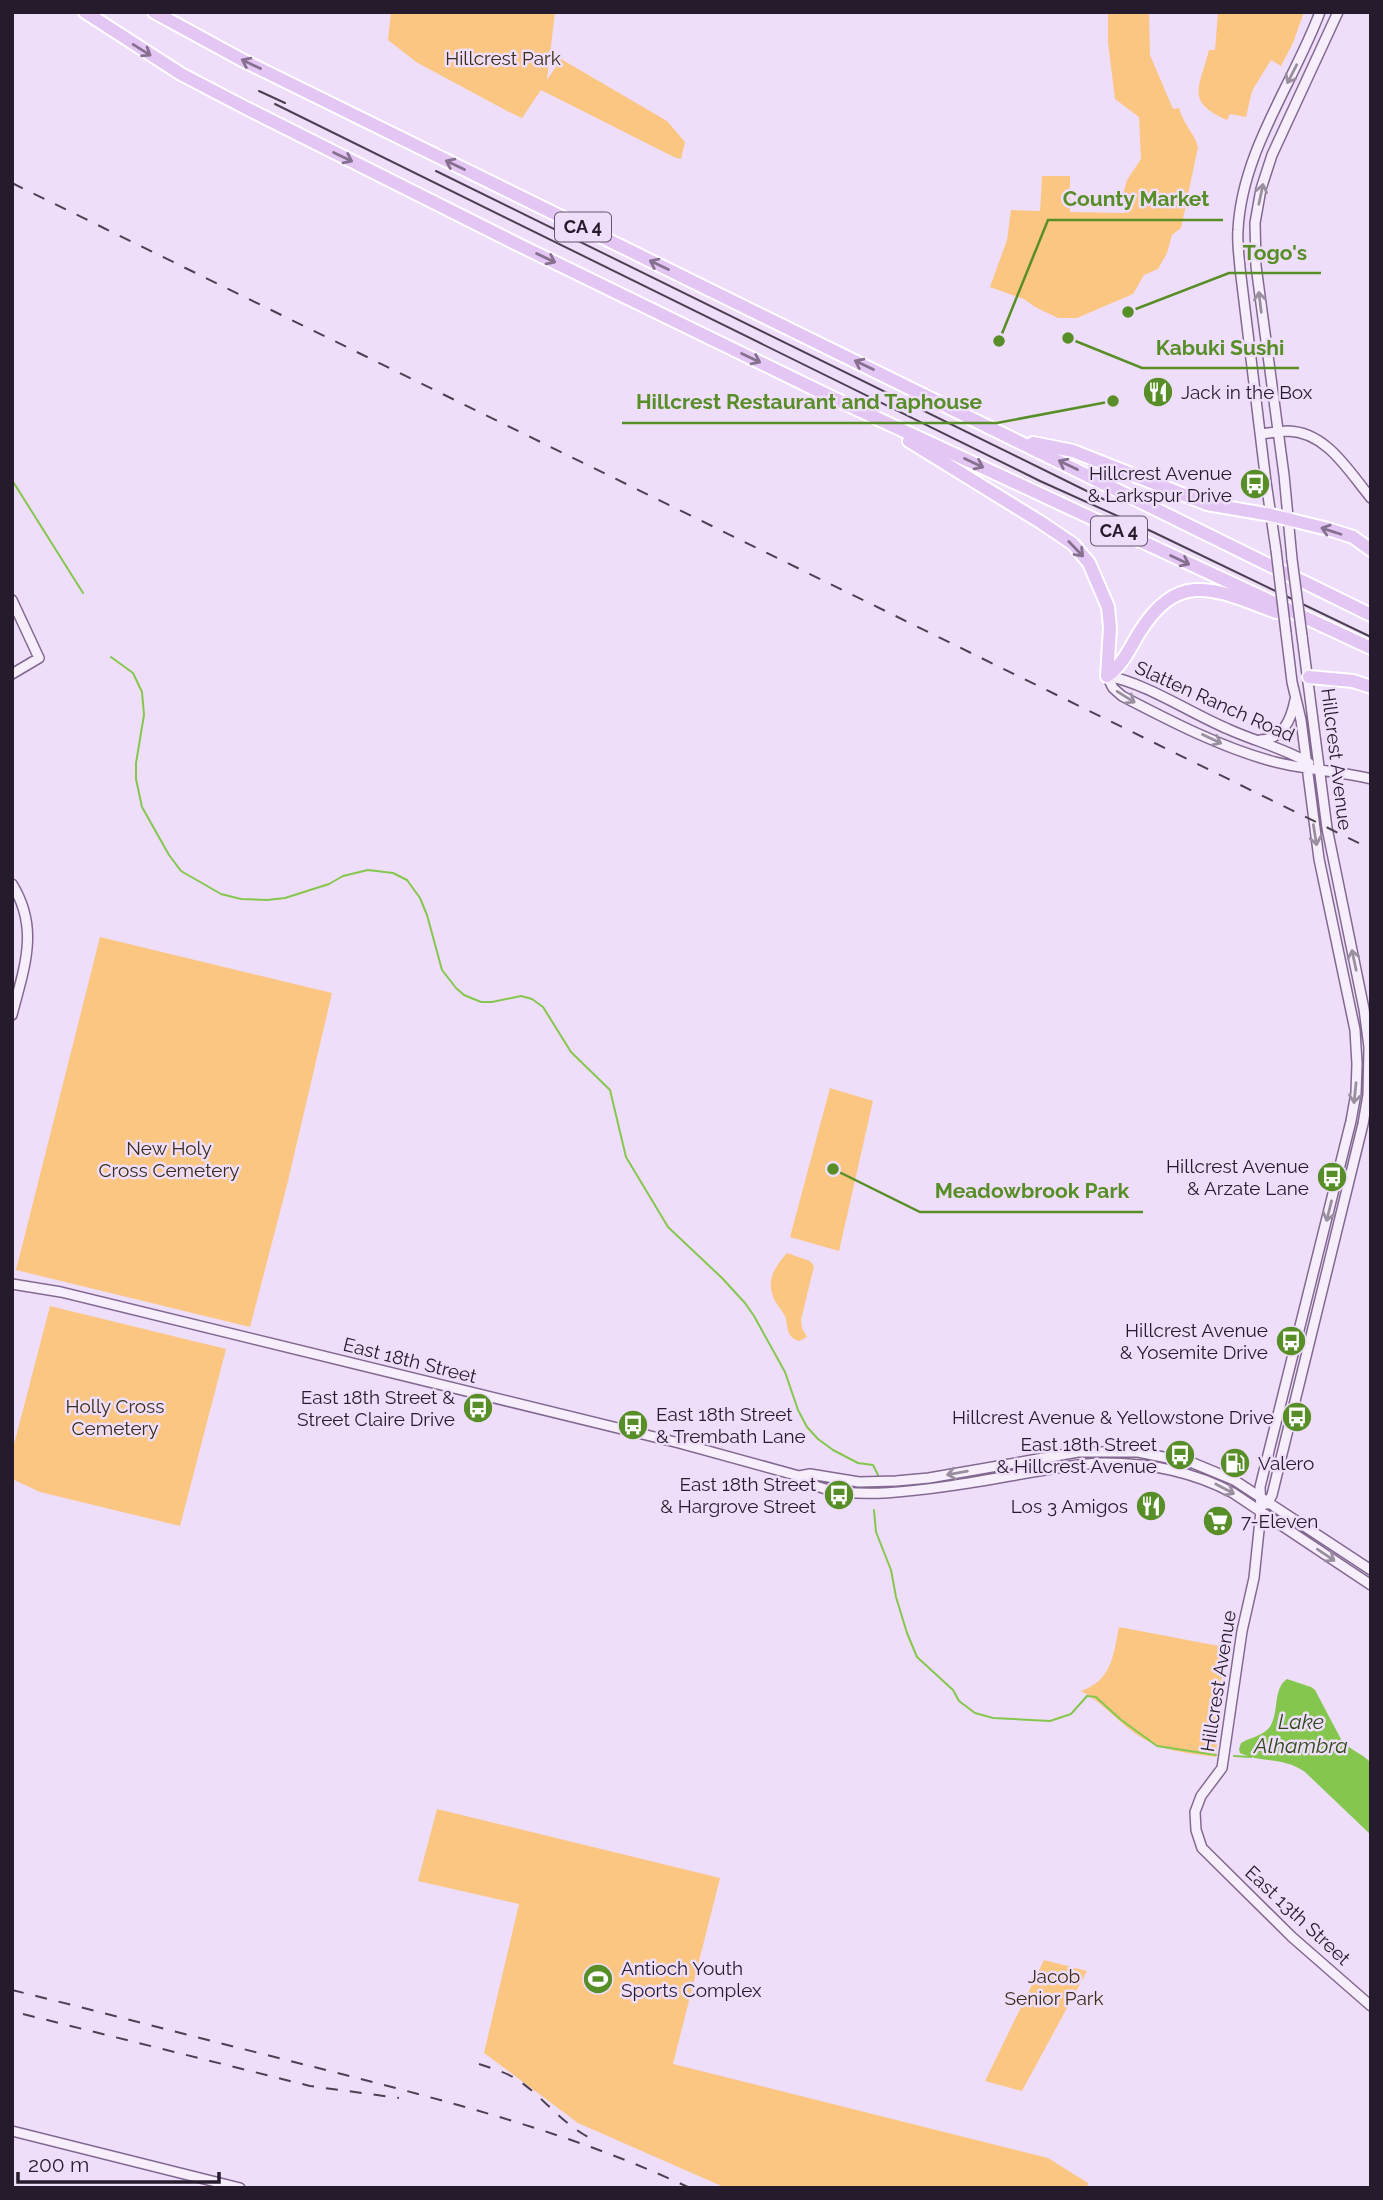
<svg xmlns="http://www.w3.org/2000/svg" width="1383" height="2200" font-family="Raleway,sans-serif">
	<style>
		.green { fill: #fac682 }
		.water { fill: #85c74e }
		.lines { fill: none; stroke-linecap: round; stroke-linejoin: round }
		.stream { stroke: #85c74e; stroke-width: 2 }
		.secondary-casing { stroke: #836992; stroke-width: 12 }
		.highway-casing { stroke: #fff; stroke-width: 16 }
		.secondary { stroke: #f7eefc; stroke-width: 9 }
		.highway { stroke: #e4c6f4; stroke-width: 12 }
		.tram { stroke: #4c4053; stroke-width: 2 }
		.rail { stroke: #4c4053; stroke-width: 2; stroke-dasharray: 12 12; stroke-linecap: butt }
		.secondary-bridge-casing { stroke: #836992; stroke-width: 12; stroke-linecap: butt }
		.secondary-bridge { stroke: #f7eefc; stroke-width: 9 }
		.oneway { stroke: #857090 }
		.oneway2 { stroke: #998f9e }
		.labels { text-anchor: middle; stroke-width: 5; stroke-linejoin: round; paint-order: stroke }
		.shield { fill: #efdefa; stroke: #62566a; stroke-width: 2 }
		.shield-label { font-size: 18px; font-weight: bold; fill: #261b2c }
		.park-label { font-size: 19px; fill: #3c2c18; stroke: #efdefa }
		.poi-label { font-size: 19px; fill: #261b2c; stroke: #efdefa; text-anchor: end }
		.street-label { font-size: 19px; fill: #261b2c; stroke: #efdefa }
		.water-label { font-size: 21px; font-style: italic; fill: #2f491a; stroke: #efdefa }
		.leader { fill: none; stroke: #588e27; stroke-width: 2.5 }
		.callout-dot { fill: #588e27; stroke: #efdefa; stroke-width: 2.5 }
		.callout-label { font-size: 21px; text-anchor: middle; font-weight: bold; fill: #588e27; stroke: #efdefa; stroke-width: 5; stroke-linejoin: round; paint-order: stroke }
	</style>
	<rect width="100%" height="100%" fill="#efdefa"/>
	<path class="green" d="M391,12h164l-8,68 14,-21 106,62 18,21 -4,17 -7,-2 -133,-67 -19,28 -13,-6 -93,-50 -28,-22z
		M1108,12h41l1,43 23,54 6,-1c4,16 16,26 19,39l-17,81 -9,7 -5,18 -9,16 -14,6 -11,19 -56,24h-19l-23,-11 -11,-8 -34,-12 17,-47 4,-30 29,1 2,-35h28v36l54,1v-23l3,-10 14,-21 -2,-42 -24,-18 -7,-57z
		M1218,12h86l-11,31 -12,23 -10,-6 -19,31 -6,26 -16,-3 -3,6c-43,-19 -27,-33 -18,-70h6z
		M100,937l232,56 -45,192 -37,142 -234,-57z
		M830,1088l43,13 -34,150 -49,-14z
		M787,1253l23,8 4,5 -13,54 1,8 5,9 -8,4c-12,-4 -11,-11 -13,-22 -2,-6 -6,-10 -9,-15 -13,-21 -4,-35 10,-51z
		M50,1306l176,43 -46,177 -140,-34 -28,-13v-27z
		M1119,1627l105,20 -8,110c-30,-4 -58,-6 -83,-25 -18,-14 -32,-30 -52,-41 31,-11 32,-35 38,-64z
		M437,1809l283,69 -47,186 375,94 40,25 -1,5h-361l-148,-65 -94,-70 35,-149 -101,-23z
		M1044,1960l43,11 -65,120 -37,-10z"/>
	<path class="water" d="M1287,1679l24,8 4,3 27,51c8,9 20,12 29,22v72l-66,-63c-23,-16 -41,-8 -65,-19l-1,-4 2,-6c8,-5 18,-6 26,-13 14,-13 4,-40 20,-51z"/>
	<g class="lines">
		<path class="stream" d="M12,480l71,113
			M111,657l22,16 9,19 2,23 -8,48v16l6,28 27,48 12,16 40,23 20,5 26,1 18,-2 44,-14 14,-8 25,-6 25,3 14,7 13,18 7,17 15,55 14,18 8,7 17,7h11l29,-6 11,3 11,8 28,45 39,38 16,67 42,70 54,51 23,25 9,13 31,56 13,38 9,17 11,12 15,11 25,13 15,2 5,10
			M874,1510l2,22 15,38 5,27 11,36 10,24 36,33 6,11 16,12 18,5 57,3 21,-7 16,-18 9,1 24,22 37,27 59,9
			M1234,1756l17,1"/>
		<g class="secondary-casing">
			<path id="secondary" d="M1261,434c9,-1 19,-3 27,-3 39,1 61,41 83,67
				M1276,550l-10,-68 -26,-214c-1,-13 -3,-26 -2,-38 4,-79 55,-146 82,-218
				M1292,559l-8,-84 -28,-209 -1,-43 6,-34 11,-34 66,-143
				M12,600l27,58 -27,16
				M1286,633l6,49 9,38 18,139 36,171 2,34 -1,29 -5,28 -91,366 1,24 -7,67 -12,53 -20,137 -21,28 -6,16 1,18 6,18 90,89 79,69
				M1107,676l6,12 9,8c48,25 100,52 153,66 31,8 64,9 96,17
				M1107,676c37,6 85,38 121,53 26,12 56,19 81,34
				M1260,740c23,-1 31,-20 35,-40
				M12,884c28,45 12,84 0,131
				M12,1284l49,8 618,151 120,33 11,-2 49,8 37,-1 33,-3 149,-26h60l55,11 41,17 137,90
				M799,1476c49,45 236,-12 305,-13 45,0 90,9 129,30l138,92
				M1267,1504l5,-9 91,-371 5,-29 1,-48 -5,-38 -37,-181 -25,-192
				M12,2131l228,57"/>
		</g>
		<g class="highway-casing">
			<path id="highway" d="M85,12l96,62 65,34 275,138 310,151 540,251
				M154,12l88,48 1129,555
				M909,441l133,82 31,21 16,19 19,44 2,20 -3,49
				M1033,443l40,8 134,53 64,11 57,14 25,8 18,13
				M1107,676c15,-10 23,-28 32,-43 40,-65 78,-43 137,-21
				M1309,677l44,4 18,6"/>
		</g>
		<use href="#secondary" class="secondary"/>
		<use href="#highway" class="highway"/>
		<path class="tram" d="M259,91l26,12
			M275,104l765,377 113,51 218,105
			M436,171l669,329"/>
		<path class="rail" d="M12,183l1359,666
			M12,1990c105,26 210,54 314,80 124,32 247,63 364,118
			M23,2014l287,72 89,12
			M479,2064c12,4 25,8 36,14 28,18 46,46 77,61"/>
		<g class="secondary-bridge-casing">
			<path id="secondary-bridge" d="M1276,550l10,83
				M1292,559l10,77"/>
		</g>
		<use href="#secondary-bridge" class="secondary-bridge"/>
	</g>
	<defs><path id="oneway-shaft" d="M-6 0H5M1.5-3L5.5 0L1.5 3" fill="none" stroke-width="1.6" stroke-linecap="round" stroke-linejoin="round" transform="scale(1.75)"/></defs>
	<g class="oneway">
		<use href="#oneway-shaft" transform="translate(142 50) rotate(32)"/>
		<use href="#oneway-shaft" transform="translate(251 64) rotate(-154)"/>
		<use href="#oneway-shaft" transform="translate(343 157) rotate(26)"/>
		<use href="#oneway-shaft" transform="translate(455 165) rotate(-154)"/>
		<use href="#oneway-shaft" transform="translate(546 258) rotate(26)"/>
		<use href="#oneway-shaft" transform="translate(659 265) rotate(-154)"/>
		<use href="#oneway-shaft" transform="translate(751 358) rotate(26)"/>
		<use href="#oneway-shaft" transform="translate(864 365) rotate(-154)"/>
		<use href="#oneway-shaft" transform="translate(974 463) rotate(25)"/>
		<use href="#oneway-shaft" transform="translate(1068 465) rotate(-154)"/>
		<use href="#oneway-shaft" transform="translate(1331 531) rotate(-162)"/>
		<use href="#oneway-shaft" transform="translate(1076 549) rotate(46)"/>
		<use href="#oneway-shaft" transform="translate(1180 560) rotate(25)"/>
	</g>
	<g class="oneway2">
		<use href="#oneway-shaft" transform="translate(1292 74) rotate(117)"/>
		<use href="#oneway-shaft" transform="translate(1261 194) rotate(-78)"/>
		<use href="#oneway-shaft" transform="translate(1260 302) rotate(-97)"/>
		<use href="#oneway-shaft" transform="translate(1126 697) rotate(32)"/>
		<use href="#oneway-shaft" transform="translate(1212 739) rotate(25)"/>
		<use href="#oneway-shaft" transform="translate(1315 835) rotate(81)"/>
		<use href="#oneway-shaft" transform="translate(1354 960) rotate(-102)"/>
		<use href="#oneway-shaft" transform="translate(1355 1093) rotate(96)"/>
		<use href="#oneway-shaft" transform="translate(1329 1211) rotate(104)"/>
		<use href="#oneway-shaft" transform="translate(957 1473) rotate(170)"/>
		<use href="#oneway-shaft" transform="translate(1225 1489) rotate(28)"/>
		<use href="#oneway-shaft" transform="translate(1326 1555) rotate(34)"/>
	</g>
	<defs>
		<g id="restaurant-disc" transform="scale(1.575)"><circle r="9.5" fill="#588e27" stroke="#efdefa"/><path d="M-5-6h1v4h1v-4h1v4h1v-4h1v5L-1.5 .5V6h-2V.5L-5-1ZM5-6V6H3V1.5H1.5Q1.5-4 5-6Z" fill="#fff"/></g>
		<g id="bus-disc" transform="scale(1.575)"><circle r="9.5" fill="#588e27" stroke="#efdefa"/><path d="M-5-6H5V4H4V6H2V4H-2V6H-4V4H-5ZM-3.5-4V0h7V-4ZM-3.5 1.2v1.5H-2V1.2ZM2 1.2v1.5H3.5V1.2Z" fill="#fff"/></g>
		<g id="fuel-disc" transform="scale(1.575)"><circle r="9.5" fill="#588e27" stroke="#efdefa"/><path d="M-5.5-6h7V0h2V4h1.3V-2.5L3-4.5l.8-.8L6-3V5H2.5V1h-1V6h-7ZM-4.2-4.7v3.2H.2V-4.7Z" fill="#fff"/></g>
		<g id="supermarket-disc" transform="scale(1.575)"><circle r="9.5" fill="#588e27" stroke="#efdefa"/><path d="M-6-5.5h2.5l.6 2H6L4.5 2H-2.5L-4.4-4H-6ZM-1.5 3.2a1.3 1.3 0 1 0 .1 0ZM3 3.2a1.3 1.3 0 1 0 .1 0Z" fill="#fff"/></g>
		<g id="stadium-disc" transform="scale(1.575)"><circle r="9.5" fill="#588e27" stroke="#efdefa"/><path d="M0-5a6.5 5 0 1 0 0 10a6.5 5 0 1 0 0-10ZM-3.5-1.8h7v3.6h-7Z" fill="#fff"/></g>
	</defs>
	<g fill-rule="evenodd">
		<use href="#restaurant-disc" x="1158" y="392"/>
		<use href="#bus-disc" x="1255" y="484"/>
		<use href="#bus-disc" x="1332" y="1177"/>
		<use href="#bus-disc" x="1291" y="1341"/>
		<use href="#bus-disc" x="478" y="1408"/>
		<use href="#bus-disc" x="1297" y="1417"/>
		<use href="#bus-disc" x="633" y="1425"/>
		<use href="#bus-disc" x="1180" y="1455"/>
		<use href="#fuel-disc" x="1235" y="1463"/>
		<use href="#bus-disc" x="839" y="1495"/>
		<use href="#restaurant-disc" x="1151" y="1506"/>
		<use href="#supermarket-disc" x="1218" y="1521"/>
		<use href="#stadium-disc" x="598" y="1979"/>
	</g>
	<g class="labels">
		<g class="shield">
			<rect x="555" y="212.5" width="56" height="29" rx="5"/>
			<rect x="1091" y="516.5" width="56" height="29" rx="5"/>
		</g>
		<g class="shield-label">
			<text x="583" y="233">CA 4</text>
			<text x="1119" y="537">CA 4</text>
		</g>
		<g class="park-label">
			<text x="503" y="65">Hillcrest Park</text>
			<text x="169" y="1155">New Holy<tspan x="169" dy="22">Cross Cemetery</tspan></text>
			<text x="115" y="1413">Holly Cross<tspan x="115" dy="22">Cemetery</tspan></text>
			<text x="1054" y="1983">Jacob<tspan x="1054" dy="22">Senior Park</tspan></text>
		</g>
		<g class="poi-label">
			<text x="1181" y="399" text-anchor="start">Jack in the Box</text>
			<text x="1232" y="480">Hillcrest Avenue<tspan x="1232" dy="22">&amp; Larkspur Drive</tspan></text>
			<text x="1309" y="1173">Hillcrest Avenue<tspan x="1309" dy="22">&amp; Arzate Lane</tspan></text>
			<text x="1268" y="1337">Hillcrest Avenue<tspan x="1268" dy="22">&amp; Yosemite Drive</tspan></text>
			<text x="455" y="1404">East 18th Street &amp;<tspan x="455" dy="22">Street Claire Drive</tspan></text>
			<text x="656" y="1421" text-anchor="start">East 18th Street<tspan x="656" dy="22">&amp; Trembath Lane</tspan></text>
			<text x="1274" y="1424">Hillcrest Avenue &amp; Yellowstone Drive</text>
			<text x="1157" y="1451">East 18th Street<tspan x="1157" dy="22">&amp; Hillcrest Avenue</tspan></text>
			<text x="1258" y="1470" text-anchor="start">Valero</text>
			<text x="816" y="1491">East 18th Street<tspan x="816" dy="22">&amp; Hargrove Street</tspan></text>
			<text x="1128" y="1513">Los 3 Amigos</text>
			<text x="1241" y="1528" text-anchor="start">7-Eleven</text>
			<text x="621" y="1975" text-anchor="start">Antioch Youth<tspan x="621" dy="22">Sports Complex</tspan></text>
		</g>
		<g class="street-label">
			<text transform="translate(1215 701) rotate(24)" y="7">Slatten Ranch Road</text>
			<text transform="translate(1337 759) rotate(83)" y="7">Hillcrest Avenue</text>
			<text transform="translate(410 1360) rotate(14)" y="7">East 18th Street</text>
			<text transform="translate(1218 1681) rotate(-81)" y="7">Hillcrest Avenue</text>
			<text transform="translate(1298 1915) rotate(43)" y="7">East 13th Street</text>
		</g>
		<g class="water-label">
			<text x="1301" y="1729">Lake<tspan x="1301" dy="24">Alhambra</tspan></text>
		</g>
	</g>
	<path class="leader" d="M999 341L1048 220H1223M1128 312L1229 273H1321M1068 338L1142 368H1299M1113 401L997 423H622M833 1169L920 1212H1143"/>
	<g class="callout-dot">
		<circle cx="999" cy="341" r="7"/>
		<circle cx="1128" cy="312" r="7"/>
		<circle cx="1068" cy="338" r="7"/>
		<circle cx="1113" cy="401" r="7"/>
		<circle cx="833" cy="1169" r="7"/>
	</g>
	<g class="callout-label">
		<text x="1136" y="206">County Market</text>
		<text x="1275" y="260">Togo's</text>
		<text x="1220" y="355">Kabuki Sushi</text>
		<text x="809" y="409">Hillcrest Restaurant and Taphouse</text>
		<text x="1032" y="1198">Meadowbrook Park</text>
	</g>
	<rect width="1383" height="2200" fill="none" stroke="#261b2c" stroke-width="28"/>
	<path d="M18 2172v10h201v-10" fill="none" stroke="#261b2c" stroke-width="3.5"/>
	<text x="28" y="2172" font-size="21" fill="#261b2c" stroke="#efdefa" stroke-width="5" paint-order="stroke">200 m</text>
</svg>
